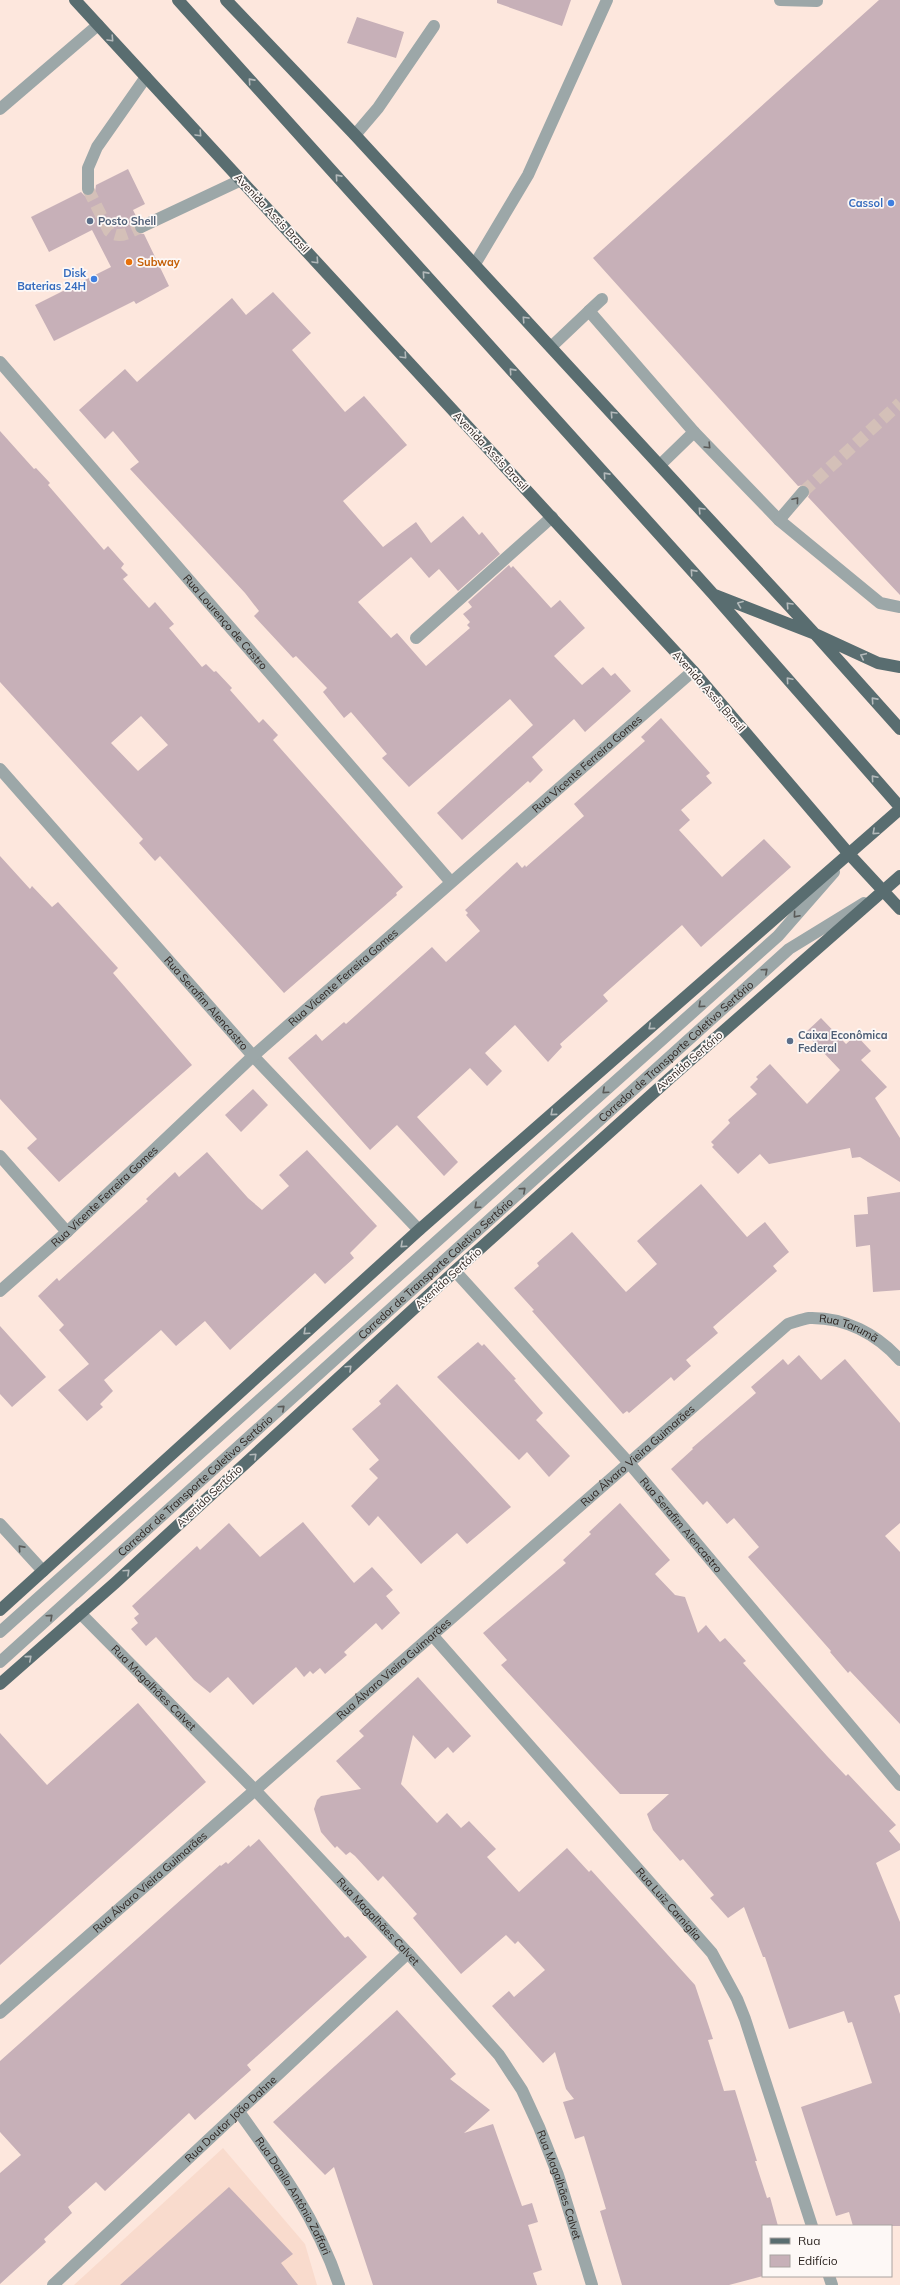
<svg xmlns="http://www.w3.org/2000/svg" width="900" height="2285" font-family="Mulish,sans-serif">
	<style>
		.built { fill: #f9dbcd }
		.building { fill: #c7b0b8; fill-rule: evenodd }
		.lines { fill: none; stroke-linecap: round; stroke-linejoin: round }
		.minor-tunnel { stroke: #d4c0b8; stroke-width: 12; stroke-dasharray: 12 6; stroke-linecap: butt }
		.minor { stroke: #9ca7a8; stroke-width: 12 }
		.major { stroke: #596d70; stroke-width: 12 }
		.oneway { stroke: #b3b9ba }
		.oneway2 { stroke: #5a5a58 }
		.shop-dot { fill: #3f7fe0; stroke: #fdf8f6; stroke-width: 1.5 }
		.service-dot { fill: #5c6f8a; stroke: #fdf8f6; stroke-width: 1.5 }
		.food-dot { fill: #e8710a; stroke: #fdf8f6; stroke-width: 1.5 }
		.labels { text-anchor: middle; stroke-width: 3.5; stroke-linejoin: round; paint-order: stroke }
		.shop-label { font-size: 11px; font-weight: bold; fill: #366cbe; stroke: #fdf8f6; text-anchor: end }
		.street-label { font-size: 11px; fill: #2e2622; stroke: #fdf8f6 }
		.service-label { font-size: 11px; font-weight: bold; fill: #4e5e75; stroke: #fdf8f6; text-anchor: start }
		.food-label { font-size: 11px; font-weight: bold; fill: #c56008; stroke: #fdf8f6; text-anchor: start }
	</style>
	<rect width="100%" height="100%" fill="#fde7dd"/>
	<path class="built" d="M223,2148l82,96 12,41h-243z"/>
	<path class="building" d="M497,0h74l-9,26 -65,-23z
		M879,0h21v595l-92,-98 2,-4 -2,-6 -4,-2 -6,1 -205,-228z
		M357,17l47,15 -8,26 -49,-15z
		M128,169l17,35 -12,6 5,10 -3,3 -1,7 3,3 7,1 25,52 -33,18 -2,-3 -80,40 -19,-36 76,-38 -19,-37 -43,22 -18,-35 50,-25 4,4h6l4,-4 1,-7z
		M273,292l38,41 -19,17 53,62 19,-16 43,49 -64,56 40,46 33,-25 15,21 32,-27 16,19 3,-3 18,22 -42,37 -19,-22 -10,9 -18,-21 -53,45 33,36 6,-5 29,33 44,-38 -3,-3 3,-3 -7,-8 9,-7 -4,-5 41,-37 2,3 2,-2 38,42 9,-8 25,28 -31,28 28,29 21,-18 8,9 4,-3 16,18 -46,41 -11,-13 -42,38 11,13 -13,13 -2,-2 -66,59 -25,-27 96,-88 -23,-26 -101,88 -27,-29 5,-4 -36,-42 -7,6 -21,-26 4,-4 -31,-32 -3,2 -39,-42 5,-5 -14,-18 -115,-124 9,-7 -26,-31 -8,8 -26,-29 46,-41 12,13 95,-84 14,17z
		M0,431l34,38 2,-1 14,15 -2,2 56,65 4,-4 16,18 -3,4 7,7 -5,4 26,29 6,-6 19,22 -5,4 33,39 4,-3 8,8 2,-1 16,17 -2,2 29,33 4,-4 15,16 -5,5 130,147 -7,6 1,2 -113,98 -124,-137 -5,5 -16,-18 4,-4 -143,-157zM141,716l27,29 -30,26 -27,-28z
		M661,718l49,55 -4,3 6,7 -31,27 9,10 -11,10 43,47 42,-38 27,28 -90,80 -19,-22 -79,70 5,6 -48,43 2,3 -14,15 -33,-37 -30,28 17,18 -15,15 -17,-18 -53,49 41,45 -14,14 -47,-51 -27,25 -82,-92 28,-24 6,7 22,-19 2,2 86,-77 14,15 34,-31 -14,-16 2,-2 -3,-3 52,-48 5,6 3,-3 1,2 58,-51 -10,-12 71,-63 -4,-4z
		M0,856l30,33 2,-3 20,21 6,-5 60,66 -5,5 79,92 -133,117 -32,-34 10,-9 -37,-40z
		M821,1018l25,26 10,-9 15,16 -10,9 26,27 -12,11 25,40v44l-40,-25 -8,1 -2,-10 -81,16 -9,-10 -22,20 -26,-27 2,-2 -3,-3 19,-19 -2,-3 29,-26 -7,-7 8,-8 -2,-2 14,-13 37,40 33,-34 -35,-37z
		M253,1089l15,16 -27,27 -16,-17z
		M307,1150l70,76 -27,27 4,5 -29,26 -10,-11 -85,77 -25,-29 -29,25 -15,-16 -57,50 9,11 -13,13 3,3 -16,14 -29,-31 31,-26 -30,-34 5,-5 -26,-29 19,-18 2,3 60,-54 29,-26 -2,-2 29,-27 4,5 28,-25 41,46 14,12 27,-24 -10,-11z
		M701,1184l46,53 18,-15 24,30 -16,14 4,5 -64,56 5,6 -32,27 5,6 -17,15 -3,-4 -42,36 -2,-2 -4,3 -91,-103 2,-1 -20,-22 25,-22 -2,-3 35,-31 54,60 31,-28 -20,-23z
		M900,1192v98l-27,2 -3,-47 -14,2 -2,-32 14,-1 -1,-17z
		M0,1326l46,51 -34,30 -12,-13z
		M478,1342l4,4 2,-2 32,35 -2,1 29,33 -7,7 34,36 -21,21 -22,-25 -8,8 -82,-83z
		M799,1355l22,25 24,-21 55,64v100l-15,13 15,16v172l-50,-53 -2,2 -18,-21 1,-1 -83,-94 11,-10 -25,-29 -7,6 -20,-23 -4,4 -32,-36 22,-20 -1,-1 64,-55 -5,-6 32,-28 5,6z
		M397,1384l114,123 -44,37 -10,-11 -36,31 -43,-48 -9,10 -18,-20 27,-28 -9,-9 10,-9 -27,-31 29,-25 -2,-3z
		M620,1503l50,57 -15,14 20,21 10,2 13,36 8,-8 14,17 5,-4 21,23 -3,2 84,93 19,20 2,-2 48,51 -7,6 11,13v6l-24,13 24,59v72l-6,2 6,18v212h-47l-4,-14 -13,4 -35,-109 71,-24 -20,-61 -4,1 -4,-12 -55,18 -24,-72h-2l-19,-50 -16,11 -18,-20 4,-3 -31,-36 -3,2 -27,-31 -6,-16 22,-20h-49l-119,-129 6,-5 -24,-27 83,-70 -3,-3 28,-26 -2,-2z
		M303,1522l51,61 18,-16 21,23 -7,6 14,17 -18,17 -6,-7 -32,29 3,3 -22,19 -5,-6 -7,6 -3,-3 -6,6 -8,-10 -43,38 -25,-28 -18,16 -16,-13 -38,-43 -10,9 -15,-17 7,-6 -4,-5 5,-4 -7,-8 65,-60 3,4 29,-27 31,34z
		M418,1677l53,59 -18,17 -5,-6 -13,12 -22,-24 -12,49 36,39 10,-10 14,15 8,-7 27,28 -9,8 32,35 48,-44 22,24 2,-2 104,115 18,54 -5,1 16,51 11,-1 22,71h-2l12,37 3,-1 8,29h-15v50l-34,9h-107l-22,-74 6,-2 -22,-73 -9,3 -12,-37 11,-3 -8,-10 -11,-37 -12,11 -51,-57 17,-15 5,6 31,-27 -27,-29 -3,3 -9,-9 -45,39 -48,-56 4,-4 -34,-38 -5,5 -23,-25 -5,-4 -4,3 -9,-9 -2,2 -14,-16 -7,-23 3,-9 4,-4 40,-7 -25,-28 28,-25 -5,-5z
		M138,1703l68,79 -206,183v-232l47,52z
		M259,1839l86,99 3,-2 19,21 -120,108 4,5 -56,50 -6,-7 -84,78 -9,-9 -28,25 4,6 -28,26 2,3 -46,42v-111l21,-18 -21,-23v-71l220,-196 1,1 5,-4 2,2 21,-19 1,2z
		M397,2010l59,64 -6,5 40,31 -26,23 29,-9 29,82 10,-3 6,19 -10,3 14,45 -9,3 4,12h-164l-39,-118 -9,8 -52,-53z
		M229,2187l64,67 -12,9 17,22h-178z"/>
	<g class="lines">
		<path class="minor-tunnel" d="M88,189l21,42c10,9 21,1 32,-4
			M803,492l97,-89"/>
		<g class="minor">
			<path d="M780,0l37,1"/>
			<path d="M0,109l98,-84"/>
			<path d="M355,135l23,-27 56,-82"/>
			<path d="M88,189v-21l9,-21 49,-70"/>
			<path d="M141,227l100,-47"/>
			<path d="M475,264l53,-89 79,-175"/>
			<path d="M589,311l13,-12"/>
			<path d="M551,347l38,-36 105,121"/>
			<path id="s1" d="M0,362l450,519"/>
			<path d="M660,465l34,-33 85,88 24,-28"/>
			<path d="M779,520l101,83 20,4"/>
			<path d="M416,638l136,-121"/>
			<path id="s2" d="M0,769l253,287 166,174"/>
			<path d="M0,1156l67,76"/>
			<path id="s3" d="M455,1271l174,192 271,322"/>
			<path id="s4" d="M0,1291l67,-59 186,-176 440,-385"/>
			<path d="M0,1524l43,47"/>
			<path id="s5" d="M80,1613l176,178 152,162 91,102 23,35 17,37 19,48 34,110"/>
			<path d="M0,1632l778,-696 56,-64"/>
			<path id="s6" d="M433,1636l279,317 25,46 8,20 67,207"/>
			<path id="s7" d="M0,1662l789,-713 75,-46"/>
			<path id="s8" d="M0,2013l788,-689c7,-2 14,-5 21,-6 36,-1 68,16 91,42"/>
			<path id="s9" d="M239,2112c40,55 78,107 100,173"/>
			<path d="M829,2276l3,9"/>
			<path id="s10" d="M53,2285l355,-332"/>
		</g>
		<path class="major" d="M75,0l618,671 156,183 51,55
			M178,0l535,594 187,213
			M226,0l129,135 460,499 85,95
			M715,595l100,39 63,29 22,4
			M0,1610l419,-380 481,-421
			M0,1684l115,-101 340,-312 214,-192 231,-203"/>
	</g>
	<defs><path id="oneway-chevron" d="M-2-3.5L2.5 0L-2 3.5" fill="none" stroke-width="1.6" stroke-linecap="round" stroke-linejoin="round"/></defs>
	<g class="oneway">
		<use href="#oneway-chevron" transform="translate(111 39) rotate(47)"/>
		<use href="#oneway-chevron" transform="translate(251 81) rotate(-132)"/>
		<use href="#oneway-chevron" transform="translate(199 134) rotate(47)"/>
		<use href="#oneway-chevron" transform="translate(338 177) rotate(-132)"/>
		<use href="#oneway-chevron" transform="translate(316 261) rotate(47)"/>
		<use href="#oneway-chevron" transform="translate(425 274) rotate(-132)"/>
		<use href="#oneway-chevron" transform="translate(525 319) rotate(-133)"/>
		<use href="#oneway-chevron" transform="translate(404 356) rotate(47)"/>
		<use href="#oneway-chevron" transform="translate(512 371) rotate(-132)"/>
		<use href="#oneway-chevron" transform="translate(613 414) rotate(-133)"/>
		<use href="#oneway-chevron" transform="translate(606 475) rotate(-132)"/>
		<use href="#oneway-chevron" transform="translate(701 510) rotate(-133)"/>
		<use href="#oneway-chevron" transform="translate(693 572) rotate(-132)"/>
		<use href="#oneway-chevron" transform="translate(740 604) rotate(-159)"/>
		<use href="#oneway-chevron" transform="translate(789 605) rotate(-133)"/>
		<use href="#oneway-chevron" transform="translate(863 656) rotate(-155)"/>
		<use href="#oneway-chevron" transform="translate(789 680) rotate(-131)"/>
		<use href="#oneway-chevron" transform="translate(874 700) rotate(-132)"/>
		<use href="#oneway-chevron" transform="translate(874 778) rotate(-131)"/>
		<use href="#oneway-chevron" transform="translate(875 832) rotate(138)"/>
		<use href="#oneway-chevron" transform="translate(651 1027) rotate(139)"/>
		<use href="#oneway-chevron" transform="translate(553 1113) rotate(139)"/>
		<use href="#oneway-chevron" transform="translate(403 1245) rotate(138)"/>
		<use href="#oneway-chevron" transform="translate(306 1332) rotate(138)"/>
		<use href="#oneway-chevron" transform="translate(349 1368) rotate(-43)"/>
		<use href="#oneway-chevron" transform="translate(254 1456) rotate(-43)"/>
		<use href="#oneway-chevron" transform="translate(127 1572) rotate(-43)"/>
		<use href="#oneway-chevron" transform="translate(29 1658) rotate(-41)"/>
	</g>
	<g class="oneway2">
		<use href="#oneway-chevron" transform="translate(708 446) rotate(46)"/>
		<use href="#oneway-chevron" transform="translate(796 500) rotate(-50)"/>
		<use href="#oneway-chevron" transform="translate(796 915) rotate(131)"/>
		<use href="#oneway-chevron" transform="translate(765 971) rotate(-42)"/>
		<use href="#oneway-chevron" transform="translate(701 1005) rotate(138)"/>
		<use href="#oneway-chevron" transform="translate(605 1091) rotate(138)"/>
		<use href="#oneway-chevron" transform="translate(523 1190) rotate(-42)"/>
		<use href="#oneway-chevron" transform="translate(477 1206) rotate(138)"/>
		<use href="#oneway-chevron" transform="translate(282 1408) rotate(-42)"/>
		<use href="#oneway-chevron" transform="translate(21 1548) rotate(-132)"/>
		<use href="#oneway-chevron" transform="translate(50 1617) rotate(-42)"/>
	</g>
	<g class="shop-dot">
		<circle cx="891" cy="203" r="4"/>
		<circle cx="94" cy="279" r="4"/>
	</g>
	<g class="service-dot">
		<circle cx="90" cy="221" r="4"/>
		<circle cx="790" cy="1041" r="4"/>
	</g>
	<circle class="food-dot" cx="129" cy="262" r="4"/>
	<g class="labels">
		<g class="shop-label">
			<text x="883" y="207">Cassol</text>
			<text x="86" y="277">Disk<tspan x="86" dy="13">Baterias 24H</tspan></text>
		</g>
		<g class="street-label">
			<text transform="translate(272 213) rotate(47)" y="4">Avenida Assis Brasil</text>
			<text transform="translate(491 451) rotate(47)" y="4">Avenida Assis Brasil</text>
			<text dy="4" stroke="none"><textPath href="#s1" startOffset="344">Rua Lourenço de Castro</textPath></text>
			<text transform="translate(709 691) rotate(49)" y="4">Avenida Assis Brasil</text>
			<text dy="4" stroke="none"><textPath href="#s4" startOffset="789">Rua Vicente Ferreira Gomes</textPath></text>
			<text dy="4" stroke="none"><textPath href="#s4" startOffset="465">Rua Vicente Ferreira Gomes</textPath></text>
			<text dy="4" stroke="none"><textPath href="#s2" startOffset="312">Rua Serafim Alencastro</textPath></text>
			<text dy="4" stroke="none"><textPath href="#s7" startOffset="911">Corredor de Transporte Coletivo Sertório</textPath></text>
			<text transform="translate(689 1061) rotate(-41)" y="4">Avenida Sertório</text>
			<text dy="4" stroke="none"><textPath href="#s4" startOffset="141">Rua Vicente Ferreira Gomes</textPath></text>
			<text dy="4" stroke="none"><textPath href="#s7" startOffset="587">Corredor de Transporte Coletivo Sertório</textPath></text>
			<text transform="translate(448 1278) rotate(-42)" y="4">Avenida Sertório</text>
			<text dy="4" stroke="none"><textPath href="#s8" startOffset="1110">Rua Tarumã</textPath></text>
			<text dy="4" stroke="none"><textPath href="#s8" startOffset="847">Rua Álvaro Vieira Guimarães</textPath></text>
			<text dy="4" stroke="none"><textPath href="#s7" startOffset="263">Corredor de Transporte Coletivo Sertório</textPath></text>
			<text transform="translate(209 1496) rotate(-43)" y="4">Avenida Sertório</text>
			<text dy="4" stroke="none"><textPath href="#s3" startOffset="340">Rua Serafim Alencastro</textPath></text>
			<text dy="4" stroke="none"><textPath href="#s8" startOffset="523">Rua Álvaro Vieira Guimarães</textPath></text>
			<text dy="4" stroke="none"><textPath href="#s5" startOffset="105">Rua Magalhães Calvet</textPath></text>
			<text dy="4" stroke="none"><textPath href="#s8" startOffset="199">Rua Álvaro Vieira Guimarães</textPath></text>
			<text dy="4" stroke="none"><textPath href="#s6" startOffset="357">Rua Luiz Carniglia</textPath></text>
			<text dy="4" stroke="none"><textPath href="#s5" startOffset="429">Rua Magalhães Calvet</textPath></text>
			<text dy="4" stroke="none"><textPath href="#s10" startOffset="243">Rua Doutor João Dahne</textPath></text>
			<text dy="4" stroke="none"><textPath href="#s5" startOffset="753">Rua Magalhães Calvet</textPath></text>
			<text dy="4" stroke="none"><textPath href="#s9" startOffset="100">Rua Danilo Antônio Zaffari</textPath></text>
		</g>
		<g class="service-label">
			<text x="98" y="225">Posto Shell</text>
			<text x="798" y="1039">Caixa Econômica<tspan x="798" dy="13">Federal</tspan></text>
		</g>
		<g class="food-label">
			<text x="137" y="266">Subway</text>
		</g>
	</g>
	<rect x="762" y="2225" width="130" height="52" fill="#fdf8f6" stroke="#aaa4a1"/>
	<rect x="770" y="2238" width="20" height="6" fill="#596d70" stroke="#aaa4a1"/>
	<text x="798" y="2245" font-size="12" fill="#2e2622">Rua</text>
	<rect x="770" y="2255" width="20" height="12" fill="#c7b0b8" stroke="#aaa4a1"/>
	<text x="798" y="2265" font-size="12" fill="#2e2622">Edifício</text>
</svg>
